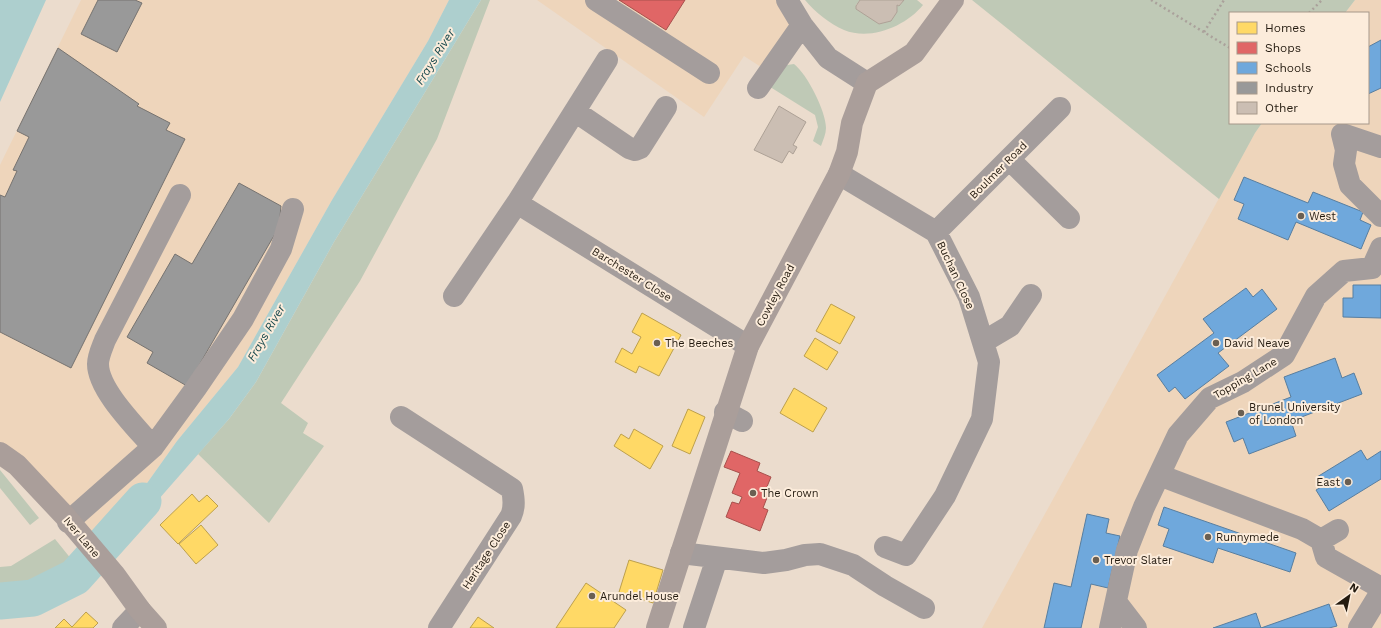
<svg xmlns="http://www.w3.org/2000/svg" width="1381" height="628" font-family="'Work Sans',sans-serif">
	<style>
		.built { fill: #eed5bb }
		.green { fill: #bfc9b6 }
		.water { fill: #adcfce }
		.homes { fill: #ffd966; stroke: #bda04c }
		.shops { fill: #e06666; stroke: #a8504c }
		.schools { fill: #6fa8dc; stroke: #587e9f }
		.industry { fill: #999; stroke: #767370 }
		.lines { fill: none; stroke-linecap: round; stroke-linejoin: round }
		.river { stroke: #adcfce; stroke-width: 37 }
		.building { fill: #cbbeb3; stroke: #ada196 }
		.path { stroke: #aaa19b; stroke-width: 2.5; stroke-dasharray: 2 3; stroke-linecap: butt }
		.minor { stroke: #a49d9c; stroke-width: 22 }
		.major { stroke: #aa9e9a; stroke-width: 22 }
		.poi-dot { fill: #6a5f52; stroke: #fcecdb; stroke-width: 1.5 }
		.labels { text-anchor: middle; stroke-width: 4; stroke-linejoin: round; paint-order: stroke }
		.street-label { font-size: 11px; fill: #241b10; stroke: #fcecdb }
		.poi-label { font-size: 11px; fill: #241b10; stroke: #fcecdb; text-anchor: start }
		.water-label { font-size: 12px; font-style: italic; fill: #194a4e; stroke: #fcecdb }
	</style>
	<rect width="100%" height="100%" fill="#ebdccd"/>
	<path class="built" d="M81,0h368l-21,41 -96,159 -94,167 -61,74 -37,52 -49,49 -91,-95v-282z
		M537,0h247l13,22 -33,47 -20,-13 -40,61z
		M1355,0h26v628h-399l273,-495 7,-10h106v-110h-23z"/>
	<path class="green" d="M481,0h9l-53,139 -77,142 -79,122 27,20 -5,10 21,13 -55,77 -71,-69 31,-35 27,-37 78,-140z
		M805,0h55l-4,5 1,4 22,15 12,-3 6,-9v-7l2,1 5,-6h13l6,5c-17,21 -52,36 -79,25 -14,-6 -29,-18 -39,-30z
		M972,0h383l-10,13h-115v110h32l-7,10 -36,66z
		M794,64c13,10 32,47 32,64 0,6 -3,12 -5,18l-8,-5 5,-14 -3,-12 -48,-30 20,-20z
		M0,470l39,48 -9,7 -30,-37z
		M55,539l17,21 -44,33 -16,4h-12v-30l11,-1z"/>
	<path class="water" d="M0,0h46l-46,102z
		M449,0h32l-147,242 -78,140 -27,37 -113,129 -14,-18 38,-37 37,-52 61,-74 94,-167 96,-159z
		M72,560l18,21 -36,22 -54,9v-15h12l16,-4z"/>
	<path class="homes" d="M831,304l24,13 -15,27 -24,-13z
		M642,313l39,22 -22,41 -20,-10 -3,7 -21,-11 7,-14 10,6 9,-17 -9,-5z
		M815,338l23,14 -11,18 -23,-14z
		M794,388l33,20 -14,24 -33,-19z
		M688,409l17,8 -15,37 -18,-8z
		M634,429l29,17 -13,23 -36,-23 7,-12 8,5z
		M192,494l7,8 8,-7 11,11 -40,38 -18,-19z
		M201,525l17,20 -22,19 -17,-20z
		M629,560l34,10 -10,33 -34,-11z
		M586,583l40,27 -12,18h-58z
		M86,612l12,11 -5,5h-38l9,-9 8,8z
		M478,617l16,11h-24z"/>
	<path class="shops" d="M619,0h66l-19,30z
		M731,451l29,12 -3,8 14,6 -5,12 4,1 -7,18 5,2 -8,21 -34,-14 6,-15 7,2 3,-7 -10,-4 8,-20 -16,-6z"/>
	<path class="schools" d="M1381,40v48l-13,6v-47z
		M1244,177l64,26 5,-11 50,20 -3,8 11,5 -10,24 -65,-27 -8,18 -50,-21 6,-15 -10,-4z
		M1353,285h28v33l-38,-1v-19h10z
		M1246,288l7,9 9,-8 15,20 -59,44 11,13 -44,33 -10,-12 -6,5 -12,-17 57,-42 -11,-14z
		M1335,358l7,20 12,-5 8,21 -71,27 5,15 -47,18 -6,-16 -9,4 -8,-20 65,-25 -7,-20z
		M1361,450l6,10 14,-9v28l-52,32 -13,-21 7,-4 -6,-9z
		M1164,507l132,46 -6,19 -72,-24 -5,15 -50,-17 6,-17 -11,-4z
		M1087,514l22,5 -3,14 14,3 -12,52 -17,-4 -10,44h-37l10,-45 17,4z
		M1329,604l8,22 -8,2h-116l43,-15 5,15z"/>
	<path class="industry" d="M98,0h37l7,3 -25,49 -36,-18z
		M58,48l81,56 -2,2 33,17 -4,7 19,9 -114,229 -71,-36v-137l5,2 12,-26 -4,-1 16,-33 -12,-6z
		M239,183l42,23 -2,21 -92,159 -40,-23 6,-11 -26,-15 48,-83 17,10z"/>
	<g class="lines">
		<path class="river" d="M0,601l33,-3 42,-21 68,-76"/>
	</g>
	<path class="building" d="M860,0h44l-5,6 -2,-1v7l-6,9 -12,3 -23,-15v-3z
		M779,106l27,16 -13,23 4,2 -4,7 -4,-3 -7,12 -28,-13z"/>
	<g class="lines">
		<path class="path" d="M1151,0l79,48
			M1309,13l13,-13
			M1204,32l20,-32"/>
		<path class="minor" d="M596,0l113,73
			M787,0l15,25 26,33 39,25
			M758,88l44,-63
			M576,112l53,36 6,2 5,-2 26,-41
			M1381,147l-39,-13 4,16 -2,14 6,21 31,31
			M1009,159l60,59
			M839,174l97,58 33,65 20,65 -7,57 -37,77 -39,59 -21,-8
			M517,203l231,143
			M936,232l124,-124
			M454,296l63,-93 90,-143
			M983,342l27,-16 21,-31
			M725,412l17,9
			M401,417l111,72c2,10 3,18 -1,27l-72,112
			M153,447c-17,-20 -55,-57 -55,-83 0,-8 4,-16 7,-24l75,-145
			M1159,475l143,54 19,11 17,-10
			M68,522l85,-75 43,-59 47,-69 38,-70 12,-40
			M1321,540l5,17 55,31
			M681,553l83,10 22,-3 19,-5 15,-1 33,11 32,21 39,22
			M1116,602l20,26
			M123,628l17,-18
			M694,628l23,-70
			M1110,628l17,-78 17,-43 34,-72 32,-37 33,-16 41,-27 32,-59 28,-25 28,-3 9,-20
			M1359,628l22,-36"/>
		<path class="major" d="M0,453l17,12 47,50 50,59 26,36 16,18
			M657,628l91,-282 91,-172 8,-22 5,-29 15,-40 47,-30 39,-53"/>
	</g>
	<g class="poi-dot">
		<circle cx="1301" cy="216" r="4"/>
		<circle cx="657" cy="343" r="4"/>
		<circle cx="1216" cy="343" r="4"/>
		<circle cx="1241" cy="413" r="4"/>
		<circle cx="1348" cy="482" r="4"/>
		<circle cx="753" cy="493" r="4"/>
		<circle cx="1208" cy="537" r="4"/>
		<circle cx="1096" cy="560" r="4"/>
		<circle cx="592" cy="596" r="4"/>
	</g>
	<g class="labels">
		<g class="street-label">
			<text transform="translate(998 170) rotate(-45)" y="4">Boulmer Road</text>
			<text transform="translate(632 274) rotate(32)" y="4">Barchester Close</text>
			<text transform="translate(956 275) rotate(65)" y="4">Buchan Close</text>
			<text transform="translate(775 295) rotate(-62)" y="4">Cowley Road</text>
			<text transform="translate(1245 378) rotate(-30)" y="4">Topping Lane</text>
			<text transform="translate(82 537) rotate(50)" y="4">Iver Lane</text>
			<text transform="translate(486 555) rotate(-57)" y="4">Heritage Close</text>
		</g>
		<g class="poi-label">
			<text x="1309" y="220">West</text>
			<text x="665" y="347">The Beeches</text>
			<text x="1224" y="347">David Neave</text>
			<text x="1249" y="411">Brunel University<tspan x="1249" dy="13">of London</tspan></text>
			<text x="1340" y="486" text-anchor="end">East</text>
			<text x="761" y="497">The Crown</text>
			<text x="1216" y="541">Runnymede</text>
			<text x="1104" y="564">Trevor Slater</text>
			<text x="600" y="600">Arundel House</text>
		</g>
		<g class="water-label">
			<text transform="translate(435 57) rotate(-58)" y="4">Frays River</text>
			<text transform="translate(266 333) rotate(-60)" y="4">Frays River</text>
		</g>
	</g>
	<rect x="1229" y="12" width="140" height="112" fill="#fcecdb" stroke="#a6988a"/>
	<rect x="1237" y="22" width="20" height="12" fill="#ffd966" stroke="#a6988a"/>
	<text x="1265" y="32" font-size="12" fill="#241b10">Homes</text>
	<rect x="1237" y="42" width="20" height="12" fill="#e06666" stroke="#a6988a"/>
	<text x="1265" y="52" font-size="12" fill="#241b10">Shops</text>
	<rect x="1237" y="62" width="20" height="12" fill="#6fa8dc" stroke="#a6988a"/>
	<text x="1265" y="72" font-size="12" fill="#241b10">Schools</text>
	<rect x="1237" y="82" width="20" height="12" fill="#999999" stroke="#a6988a"/>
	<text x="1265" y="92" font-size="12" fill="#241b10">Industry</text>
	<rect x="1237" y="102" width="20" height="12" fill="#cbbeb3" stroke="#a6988a"/>
	<text x="1265" y="112" font-size="12" fill="#241b10">Other</text>
	<g transform="translate(1349 596) rotate(33)" stroke="#fcecdb" stroke-width="3" paint-order="stroke">
	<path d="M0-3L7 15L0 10L-7 15Z" fill="#241b10"/>
	<text y="-6" font-size="11" font-weight="bold" text-anchor="middle" fill="#241b10">N</text>
	</g>
</svg>
